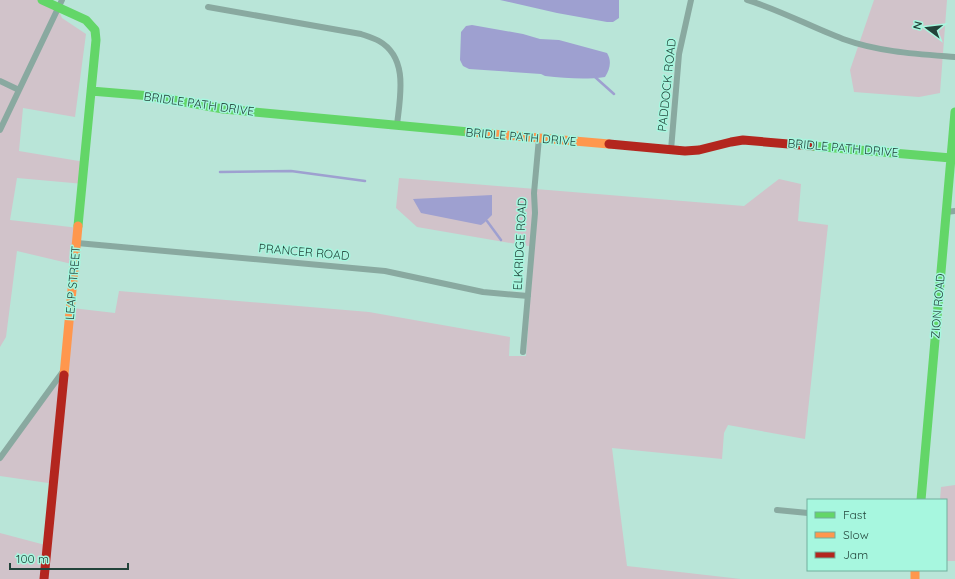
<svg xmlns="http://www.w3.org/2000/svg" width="955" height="579" font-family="Quicksand,sans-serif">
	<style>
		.green { fill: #d1c3ca }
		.water { fill: #9ea0d0 }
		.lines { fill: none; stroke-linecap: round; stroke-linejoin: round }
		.stream { stroke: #9ea0d0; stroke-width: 2.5 }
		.street { stroke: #89a9a0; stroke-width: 6 }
		.fast { stroke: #63d668; stroke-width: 9 }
		.slow { stroke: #ff974d; stroke-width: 9 }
		.jam { stroke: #b3261e; stroke-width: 9 }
		.labels { text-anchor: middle; stroke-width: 3; stroke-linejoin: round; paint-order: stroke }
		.street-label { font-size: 12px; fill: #22433a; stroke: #a7f7df }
	</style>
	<rect width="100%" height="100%" fill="#b9e5d8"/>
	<path class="green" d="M0,0h40l18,9 4,9 24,16 -11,83 -52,-9 -4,43 66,11 -1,22 -67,-6 -7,42 69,8 -3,37 -59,-14 -11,86 -6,10z
		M874,0h73l-7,93 -21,4 -65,-5 -4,-22z
		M399,178l345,28 35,-27 22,5 -3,37 30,4 -23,214 -77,-14 -4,8 -2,26 -110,-11 15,118 114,13h-741v-46l49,13 6,-62 -55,-8v-19l67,-92 5,-57 43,5 4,-22 250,21 141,25 -1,19h17l8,-109 -117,-20 -21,-19z
		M955,485v76h-9v-61h-6l1,-13z"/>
	<path class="water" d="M500,0h119v18l-6,4h-6l-50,-9z
		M472,25l51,9 17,5 19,1 48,13c5,8 3,16 -2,24 -20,3 -40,1 -60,-1l-4,-2 -72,-5 -6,-3 -3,-6 1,-28 5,-6z
		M492,195v20l-8,8 -3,2 -60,-12 -8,-14z"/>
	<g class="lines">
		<path class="stream" d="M595,77l19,17
			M220,172l71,-1 74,10
			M487,221l14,19"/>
		<path class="street" d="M747,0c33,10 64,27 96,39 36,13 74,15 112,18
			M208,7l153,27c6,2 13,4 18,7 30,17 21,56 18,84
			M0,81l19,9
			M0,130l62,-130
			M671,150l8,-96 12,-54
			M946,212l9,-1
			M77,243l308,28 98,21 45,4
			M523,352l11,-127 1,-12 -1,-20 5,-55
			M0,458l64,-88
			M777,510l31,3"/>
		<path class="fast" d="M42,0l44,20 9,10 1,10 -18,186
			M91,91l60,5 72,13 246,23
			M812,146l139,12
			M921,500l34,-388"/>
		<path class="slow" d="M469,132l140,12
			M64,375l14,-149
			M915,570v9"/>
		<path class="jam" d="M609,144l76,7 14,-1 32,-8 12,-2 69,6
			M44,579l20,-204"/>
	</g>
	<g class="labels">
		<g class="street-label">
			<text transform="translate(667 85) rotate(-84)" y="4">PADDOCK ROAD</text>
			<text transform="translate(199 104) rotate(8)" y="4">BRIDLE PATH DRIVE</text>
			<text transform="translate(521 137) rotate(5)" y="4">BRIDLE PATH DRIVE</text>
			<text transform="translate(843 148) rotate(5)" y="4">BRIDLE PATH DRIVE</text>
			<text transform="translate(520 244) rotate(-87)" y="4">ELKRIDGE ROAD</text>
			<text transform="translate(304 252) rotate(5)" y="4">PRANCER ROAD</text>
			<text transform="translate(73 283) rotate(-85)" y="4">LEAP STREET</text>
			<text transform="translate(938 306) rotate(-85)" y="4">ZION ROAD</text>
		</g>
	</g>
	<rect x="807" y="499" width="140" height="72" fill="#a7f7df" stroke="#72af9d"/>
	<rect x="815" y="512" width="20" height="6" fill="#63d668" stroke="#72af9d"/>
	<text x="843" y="519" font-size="12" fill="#22433a">Fast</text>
	<rect x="815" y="532" width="20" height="6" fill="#ff974d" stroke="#72af9d"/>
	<text x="843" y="539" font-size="12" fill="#22433a">Slow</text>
	<rect x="815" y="552" width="20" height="6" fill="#b3261e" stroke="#72af9d"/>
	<text x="843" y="559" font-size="12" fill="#22433a">Jam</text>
	<g transform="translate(927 28) rotate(285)" stroke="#a7f7df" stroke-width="3" paint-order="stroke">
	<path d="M0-3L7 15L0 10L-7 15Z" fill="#22433a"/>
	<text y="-6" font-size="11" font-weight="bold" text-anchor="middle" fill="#22433a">N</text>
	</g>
	<path d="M10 563v6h118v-6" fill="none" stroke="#22433a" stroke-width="2"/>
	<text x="16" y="563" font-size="12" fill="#22433a" stroke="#a7f7df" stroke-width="3" paint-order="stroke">100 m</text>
</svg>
